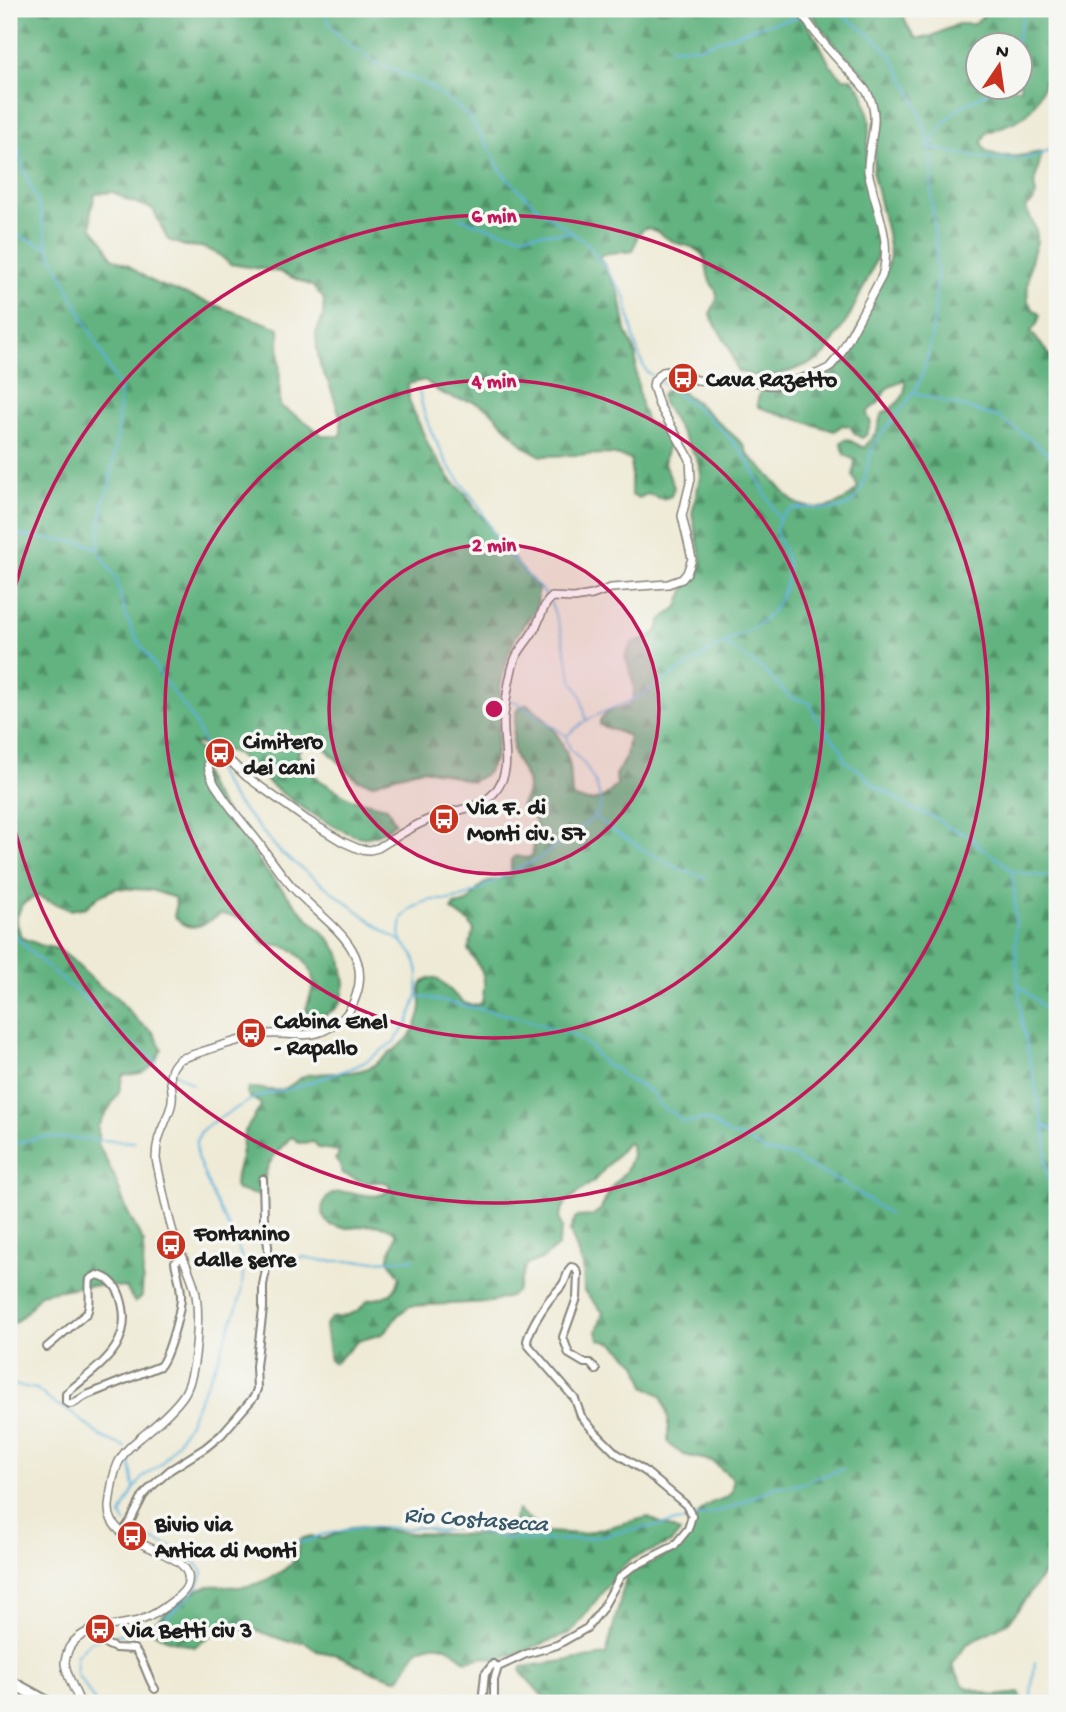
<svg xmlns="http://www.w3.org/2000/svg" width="1066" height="1712" font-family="'Gochi Hand',sans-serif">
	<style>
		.forest { fill: url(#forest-firs); stroke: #3f684e; stroke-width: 2; fill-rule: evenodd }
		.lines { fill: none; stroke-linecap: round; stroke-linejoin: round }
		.stream { stroke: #5fb2db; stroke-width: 2 }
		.minor-casing { stroke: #858378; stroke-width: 10 }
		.tertiary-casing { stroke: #858378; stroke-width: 10 }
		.motorway-casing { stroke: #858378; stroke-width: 14 }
		.minor { stroke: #fff; stroke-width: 6 }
		.tertiary { stroke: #fff; stroke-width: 7 }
		.motorway { stroke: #fff; stroke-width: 10 }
		.ring { fill: none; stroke: #c2185b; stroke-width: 3.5 }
		.labels { text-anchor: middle; stroke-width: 7; stroke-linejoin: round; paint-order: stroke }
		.poi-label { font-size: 23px; font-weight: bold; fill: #1c1c1c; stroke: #f6f6f2; text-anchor: start }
		.water-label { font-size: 24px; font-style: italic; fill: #375868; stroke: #f6f6f2 }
		.centre { fill: #c2185b; stroke: #f6f6f2; stroke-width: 3.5 }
		.ring-label { font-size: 21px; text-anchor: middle; font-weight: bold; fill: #c2185b; stroke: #f6f6f2; stroke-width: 7; stroke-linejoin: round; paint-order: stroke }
	</style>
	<defs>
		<pattern id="forest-firs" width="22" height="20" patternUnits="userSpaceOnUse" patternTransform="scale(1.75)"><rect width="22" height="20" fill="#62b380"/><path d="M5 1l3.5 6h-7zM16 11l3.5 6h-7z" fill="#509168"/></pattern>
	</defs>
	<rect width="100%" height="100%" fill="#f6f6f2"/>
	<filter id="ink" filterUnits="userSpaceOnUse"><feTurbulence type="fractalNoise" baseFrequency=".0143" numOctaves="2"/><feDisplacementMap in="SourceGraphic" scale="14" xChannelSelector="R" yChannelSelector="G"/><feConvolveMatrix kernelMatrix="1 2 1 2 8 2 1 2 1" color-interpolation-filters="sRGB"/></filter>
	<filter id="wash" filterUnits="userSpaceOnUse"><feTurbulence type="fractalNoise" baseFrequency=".00686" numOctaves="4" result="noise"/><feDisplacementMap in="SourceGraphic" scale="28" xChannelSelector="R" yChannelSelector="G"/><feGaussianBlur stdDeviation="1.57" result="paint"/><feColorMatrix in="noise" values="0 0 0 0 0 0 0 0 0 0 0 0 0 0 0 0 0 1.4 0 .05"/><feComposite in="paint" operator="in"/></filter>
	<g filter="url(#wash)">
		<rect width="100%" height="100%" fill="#eeead5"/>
		<path class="forest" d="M9,9h788l21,32 12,24 13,13h9l11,15 7,28 -5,55 13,67 -1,13 -6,16 -21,43 -24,38 -7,7 -31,12 -26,6 -25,-7 -8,-24 -11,-18 -8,-15c2,-5 6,-11 7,-16 1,-6 -3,-10 -6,-15 -6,-10 -2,-22 -11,-31 -7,-7 -17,-6 -26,-10 -11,-5 -16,-13 -29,-14l-7,6 -5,17c-11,3 -22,-1 -33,5l20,40 6,35 10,24v18l5,32 6,17 16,8 7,7 -6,26 10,24 -3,9 -8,3 -16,-5 -8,4 -8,-3v-36l-20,-5 -70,2 -16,-9 -36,-38 -16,-8 -17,-2 -17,-7 -14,-12 -17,4 1,17 22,50 21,30 14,13 9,15 12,13 9,16 42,50 -1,19 -21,29 -7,16 -9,34 -2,54 -3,18 -8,15 -15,9 -32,-10 -18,-3 -34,9 -15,6 -17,-5 -36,-36 -17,-5 -5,16 9,15 14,12 30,18 36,8 8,16c-8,6 -17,13 -28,14 -19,3 -77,-37 -93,-50 -12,-10 -23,-23 -36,-32 -11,-6 -34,-9 -47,-13l11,11v18l7,17 58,84 37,42 27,27 10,16 4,27 -4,18 -6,7 -16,9h-8l-5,-8c2,-9 7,-18 7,-27 1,-16 -18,-36 -34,-38 -5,-1 -11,1 -16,-3 -3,-3 -5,-10 -8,-14 -8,-11 -22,-12 -35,-14 -15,11 -32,21 -46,2l2,-9 -1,-9 -24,-8 -35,-2 -17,8 -13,11 -16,3 -33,-14 -15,8 -6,16 5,17 19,8 18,4 14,11 26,25 16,10 25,27 14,10 9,17c-10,20 -15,26 -39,26l-4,17 -21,34v18l16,32 13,35 17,32 -2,53 -7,7 -9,-15c-31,-6 -56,0 -86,6 -9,13 -17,24 -31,32zM113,192l14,8 26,9 15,31 17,6 16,1 16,6 13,11 50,8 32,14 12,13 -1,18 -7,16 1,17 4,18 9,18 11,33v17h-18l-14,-12 -29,-18 -1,-78 -122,-44 -15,-9 -14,-10 -16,-7 -8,-16 -12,-14 -1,-17 4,-17z
			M807,9h96c0,11 6,20 13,29h8l8,-2 26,-12h16l17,-15h66v61l-6,-2 -4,3c-2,15 -11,36 -24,46 -9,6 -27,12 -37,16l-4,9 3,8c18,11 38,5 57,2l-8,33 2,9 -3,8 -8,6c5,7 12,21 12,30 1,6 -3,10 -4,16 -3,9 -8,42 -4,49 2,4 7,9 11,12l-3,9 -6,8 26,32v1199l-13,10 -35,49 -42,22 -15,21 12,21 31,10 24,-3 5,10h-475l-28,-31 1,-5 84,-12 21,-81c14,-7 38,-16 49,-25 12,-11 16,-28 27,-40 13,-15 33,-3 29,-31l-20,-17 -28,-6 -12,-8 -4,-5v-25l-6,-21 -17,-10 -8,-22 -23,-21 -15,-3 -2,-9 6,-19 -19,-21 -1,-24 -13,-36 6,-14 16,-1 9,-7 10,-21 15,-17 6,-16 -1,-10 -3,-3 -34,39 -28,21 -7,15 3,12 -4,17 -17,14 -15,5 -9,26 -8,6 -18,5 -81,4 -12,9 -12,16 -4,3 -24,7 -23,22 -5,-2 -5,-35 6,-8 11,-1 16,-6 10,-11 12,-2 10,-4 7,-8 3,-10c-3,-4 -9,-10 -11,-15 -2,-6 7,-19 7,-28 -15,-13 -32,-6 -49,-5 -6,0 -12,-2 -17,-3 -5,-6 -10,-12 -7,-20 11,-30 50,4 67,-16l-1,-5c-9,-5 -14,0 -24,-2 -4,0 -18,-7 -23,-9l-2,-8 -5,-6 3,-3 1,-5 -20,-3 -5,-6 -16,1 -5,-6 -3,1c-21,22 -25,28 -29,58l-24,-6 -2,-4 1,-11 5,-18 3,-24 17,-27 -2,-4 -10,-5 -2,-5 3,-4c10,-1 21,4 31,2 10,-2 16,-12 26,-15 21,-3 45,0 64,-8 5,-3 35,-26 38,-30 5,-8 11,-20 12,-30 1,-10 -6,-23 7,-28 19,-8 29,37 54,24 5,-29 2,-30 -14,-53l6,-20 -5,-8 -17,-12 2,-5c24,-4 14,-9 28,-20 7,-5 20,-7 29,-9v-16l4,-4 12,2 5,-2 4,-31 -1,-5 -14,-13c15,-31 2,-26 -7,-53 -3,-9 1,-35 3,-45l10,-5c20,13 36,35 42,58 2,11 2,23 3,34 18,10 32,4 45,-11l-1,-10 10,-19 3,-20 -29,-11v-5c13,-17 16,-7 28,-15 13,-9 1,-37 -3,-49l8,-14 16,-5 9,-6 3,-11 17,-13 6,-17 14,-18 4,-9 -10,-49 9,-42 -4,-13 -35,-58 -1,-7 13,-8 22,16 48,43 4,10c9,9 19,17 27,27 6,6 12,15 19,20 23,12 48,5 64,-14l-5,-12 2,-16 -10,-5 -4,-13 6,-3 17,9 13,-17 4,-16c15,-10 28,-17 23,-37l-5,5 -12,5 -9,15 -10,8 -1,4 4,8 -5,12 -4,3 -7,-4 -5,-8 -8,-1 -7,6 -4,-1 -73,-23 -1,-4 4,-14 21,2 34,-11 16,-7 12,-10 19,-45 24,-50 3,-13 -3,-22 -14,-59 6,-73 -15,-28 -27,-26zM978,46h42v42h-42z
			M518,1510l27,22 37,2 66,-17 32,15 -9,11 -40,16 -13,13 -47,61 -72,27 -14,-3 -19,4c-14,-11 -23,-21 -41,-14 -6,2 -6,1 -10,6 -6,8 -9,18 -15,25l-5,1 -27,-9 -30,-15 -21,-4 -12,-9h-16l-31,-11 -30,-2 -9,1 -25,17 -28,-8 -12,-7v-9c9,-9 39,-33 50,-36 11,-3 22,0 33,0 21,0 45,-13 59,-28l4,-20 11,-3 12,3 28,-11 11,-1 49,6 99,3c7,-8 0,-14 8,-26z"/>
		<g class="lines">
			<path class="stream" d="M15,9l3,14 -2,57 -4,38 12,53 14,31 11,48 71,140 -3,48 -8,49 -6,15 -5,47
				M322,9l8,15 8,11 9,8 26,18 54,24 27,19 14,12 20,30 12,23 9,11 30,29 49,35 37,52 10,47 7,20 5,9 5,3
				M808,16l16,-7
				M1015,46l10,-37
				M671,47h29l60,-21 42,-9
				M9,140l8,5
				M930,145c8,-13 16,-27 28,-36 11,-9 24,-10 33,-21
				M929,147c32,7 72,17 103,10 9,-2 17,-7 25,-11
				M460,218l36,12 25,5 26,-2h25
				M9,232l38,15
				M660,382l39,27 28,26 20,24 32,60
				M419,391l5,22 7,18 17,34 31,41 18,36 50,54
				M915,393l83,24 36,25 23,19
				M9,530l6,3 19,5 49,4 15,7 18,30 11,40 8,17 31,47 21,27 11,19 11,29
				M550,601l11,30 11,49 9,15 5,24
				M724,643l36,24 30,30 20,6 5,13 27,34 3,11 14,9 16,16 17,9 15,12 29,11 12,9 24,10 4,7 25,17 11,10 19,4 26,2
				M510,700l8,3 49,33
				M212,763l19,33 50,57 106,80 14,8
				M595,816c7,8 18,14 27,20 26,17 54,34 84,42
				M1012,872l3,29 1,51 5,65 25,122v26l6,39
				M9,929l26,27 57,49 22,24 43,33
				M1019,985l38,34
				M418,996l95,20 61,19 17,13 14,17 11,4 8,8 29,16 6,11 7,6 9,3 6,8 11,1 11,-3 10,4 17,12 11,2 25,14 29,6 7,6 44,22 43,29
				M175,1073l17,11
				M1043,1125l14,7
				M9,1145l33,-8 93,5
				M242,1262h22
				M269,1262l16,1 18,-6 22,4h48l41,-2
				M9,1384l27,5 16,13 19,10 29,24 25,11
				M129,1454l5,34
				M694,1518l38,-11 45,-21 10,1 18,-4 11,-7h7l20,-7
				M125,1523l-4,-8 12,-24 10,-14 18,-13 17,-23 10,-17 30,-65 23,-63 2,-20 -2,-21 -10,-23 -17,-33 -17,-42 -1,-15 5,-11 10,-8 43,-25 19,-6 18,-3 61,-21 13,-6 30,-21 13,-18 9,-27 1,-23 -2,-9 -3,-10 -10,-11 -3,-9 2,-16 9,-9 11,-6 8,-3h19l10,-2 17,-6 38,-22 23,-10 51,-38 10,-10 3,-11 -5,-17 -11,-19 -15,-16 -4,-12c20,-22 48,-28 74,-41 27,-16 53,-35 80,-51 15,-9 33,-15 46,-27 13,-13 25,-38 21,-58 -3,-13 -16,-26 -8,-40 18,-29 60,7 80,-26 7,-12 7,-28 12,-41 13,-31 43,-49 53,-84 15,-53 15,-110 8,-163 -2,-14 1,-28 0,-43 -3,-35 -20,-74 -39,-103 -14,-23 -38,-35 -60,-51
				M264,1552l19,-8 25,-3 13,-6 35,-7 26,-1 23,2 12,-2 23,4 16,-3 56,11 23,2 48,-2 104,-19
				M104,1637c40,-7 47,-4 78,-34 12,-12 17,-15 21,-31 -20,-31 -48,-25 -73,-44
				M96,1703l-19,-29 -1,-18 14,-14 9,-3
				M1031,1703v-10l4,-31"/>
		</g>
	</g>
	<g filter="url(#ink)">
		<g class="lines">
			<g class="minor-casing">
				<path id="minor" d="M1054,73l3,-10
					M47,1347l40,-34c5,-12 1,-22 3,-34l7,-4c11,2 19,10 23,21 16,48 -19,68 -51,95l-3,3v8l4,2 4,-1 13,-8 73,-29c9,-11 21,-56 21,-70 0,-12 -4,-22 -6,-34l8,-5
					M122,1533l9,-13 12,-24 8,-9 19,-17 35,-22 16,-13 33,-38 3,-8 -1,-23 7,-57v-24l5,-26v-13l-4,-27 -1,-40
					M92,1630l14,14 9,4 19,1c11,11 12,27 21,40
					M498,1667l28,-13 31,-9 30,-17 15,-19 18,-32 11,-9 43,-22 14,-17 4,-13 -6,-11 -40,-33 -30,-19 -24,-24 -11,-13 -6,-17 -46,-53 -2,-5c3,-12 14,-30 22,-41 4,-6 11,-10 15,-18 3,-5 3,-10 7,-15l4,1 3,5 -1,25 -14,39 6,17 15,9h6l6,7
					M482,1703l3,-29 8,-10 5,3 -4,13v23"/>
			</g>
			<g class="tertiary-casing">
				<path id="tertiary" d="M80,1703c-4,-11 -14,-28 -15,-40 0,-5 2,-10 4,-15 15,-25 48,-20 72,-28 12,-4 22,-11 32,-19 5,-4 11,-8 14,-15 14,-39 -81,-34 -78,-80 2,-16 4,-38 14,-51 6,-9 15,-15 23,-22 13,-11 27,-23 37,-37 14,-19 18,-87 11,-110 -4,-15 -12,-29 -18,-44 -9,-26 -14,-56 -20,-83 0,-25 9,-32 15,-53 6,-20 -10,-31 9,-47 28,-9 57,-20 87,-25 19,-2 40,5 58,-4 16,-7 25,-17 31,-34 17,-48 -30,-73 -58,-103 -15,-15 -27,-33 -39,-50 -13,-17 -28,-33 -39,-51 -6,-8 -12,-18 -12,-29l4,-4 8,-2 8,2 19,18 60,43 36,22 16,7 11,1 8,-2c17,-10 34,-22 52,-29 20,-9 49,-9 64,-26 21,-24 7,-51 10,-78 2,-15 6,-45 12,-58 5,-10 13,-18 18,-27 7,-11 8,-25 18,-33l22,1 18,-3 19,-7 57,-4 14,-5 5,-6 5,-14 -10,-43 9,-37 -1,-20 -31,-54 -6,-19 1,-5 4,-5 5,-4 6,-1 28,9 13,1h41l18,4h11l39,-12 10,-5 11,-13 42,-79c9,-30 -1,-55 -9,-84 -1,-7 -4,-14 -5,-21 -1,-28 15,-52 -1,-79 -9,-13 -22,-24 -32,-36 -13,-14 -26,-31 -36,-47"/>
			</g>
			<g class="motorway-casing">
				<path id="motorway" d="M9,1681l40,22"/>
			</g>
			<use href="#minor" class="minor"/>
			<use href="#tertiary" class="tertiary"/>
			<use href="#motorway" class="motorway"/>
		</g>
	</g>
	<circle cx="494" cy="709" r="165" fill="#c2185b" fill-opacity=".12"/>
	<g class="ring">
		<circle cx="494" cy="709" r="165"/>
		<circle cx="494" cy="709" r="329"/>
		<path d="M9 615A494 494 0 1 1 9 803"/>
	</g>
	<defs>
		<g id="bus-disc" transform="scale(1.575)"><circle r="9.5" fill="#c8321e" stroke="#f6f6f2"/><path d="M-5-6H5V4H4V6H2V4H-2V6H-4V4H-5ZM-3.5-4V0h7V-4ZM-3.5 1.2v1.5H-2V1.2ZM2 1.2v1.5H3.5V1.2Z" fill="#fff"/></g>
	</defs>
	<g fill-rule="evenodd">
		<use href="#bus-disc" x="683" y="378"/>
		<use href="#bus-disc" x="220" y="753"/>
		<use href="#bus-disc" x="444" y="819"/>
		<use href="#bus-disc" x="251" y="1033"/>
		<use href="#bus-disc" x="171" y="1245"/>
		<use href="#bus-disc" x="132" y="1536"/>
		<use href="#bus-disc" x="100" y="1629"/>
	</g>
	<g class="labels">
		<g class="poi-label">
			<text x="706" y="386">Cava Razetto</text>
			<text x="243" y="748">Cimitero<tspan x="243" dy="26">dei cani</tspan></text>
			<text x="467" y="814">Via F. di<tspan x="467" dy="26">Monti civ. 57</tspan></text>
			<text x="274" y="1028">Cabina Enel<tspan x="274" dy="26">- Rapallo</tspan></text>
			<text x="194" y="1240">Fontanino<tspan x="194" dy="26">dalle serre</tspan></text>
			<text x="155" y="1531">Bivio via<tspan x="155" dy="26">Antica di Monti</tspan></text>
			<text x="123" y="1637">Via Betti civ 3</text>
		</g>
		<g class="water-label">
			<text transform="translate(476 1518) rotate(4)" y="8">Rio Costasecca</text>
		</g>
	</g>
	<circle cx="494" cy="709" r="10" class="centre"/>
	<g class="ring-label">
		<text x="494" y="222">6 min</text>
		<text x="494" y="387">4 min</text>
		<text x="494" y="551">2 min</text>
	</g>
	<rect width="1066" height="1712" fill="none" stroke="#f6f6f2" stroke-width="35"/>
	<g transform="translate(999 66) rotate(13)"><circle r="33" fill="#f6f6f2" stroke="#9f9f9c" stroke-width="2"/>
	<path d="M0-5L12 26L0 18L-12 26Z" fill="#c8321e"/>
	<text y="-10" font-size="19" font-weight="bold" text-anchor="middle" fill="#1c1c1c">N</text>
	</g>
</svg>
